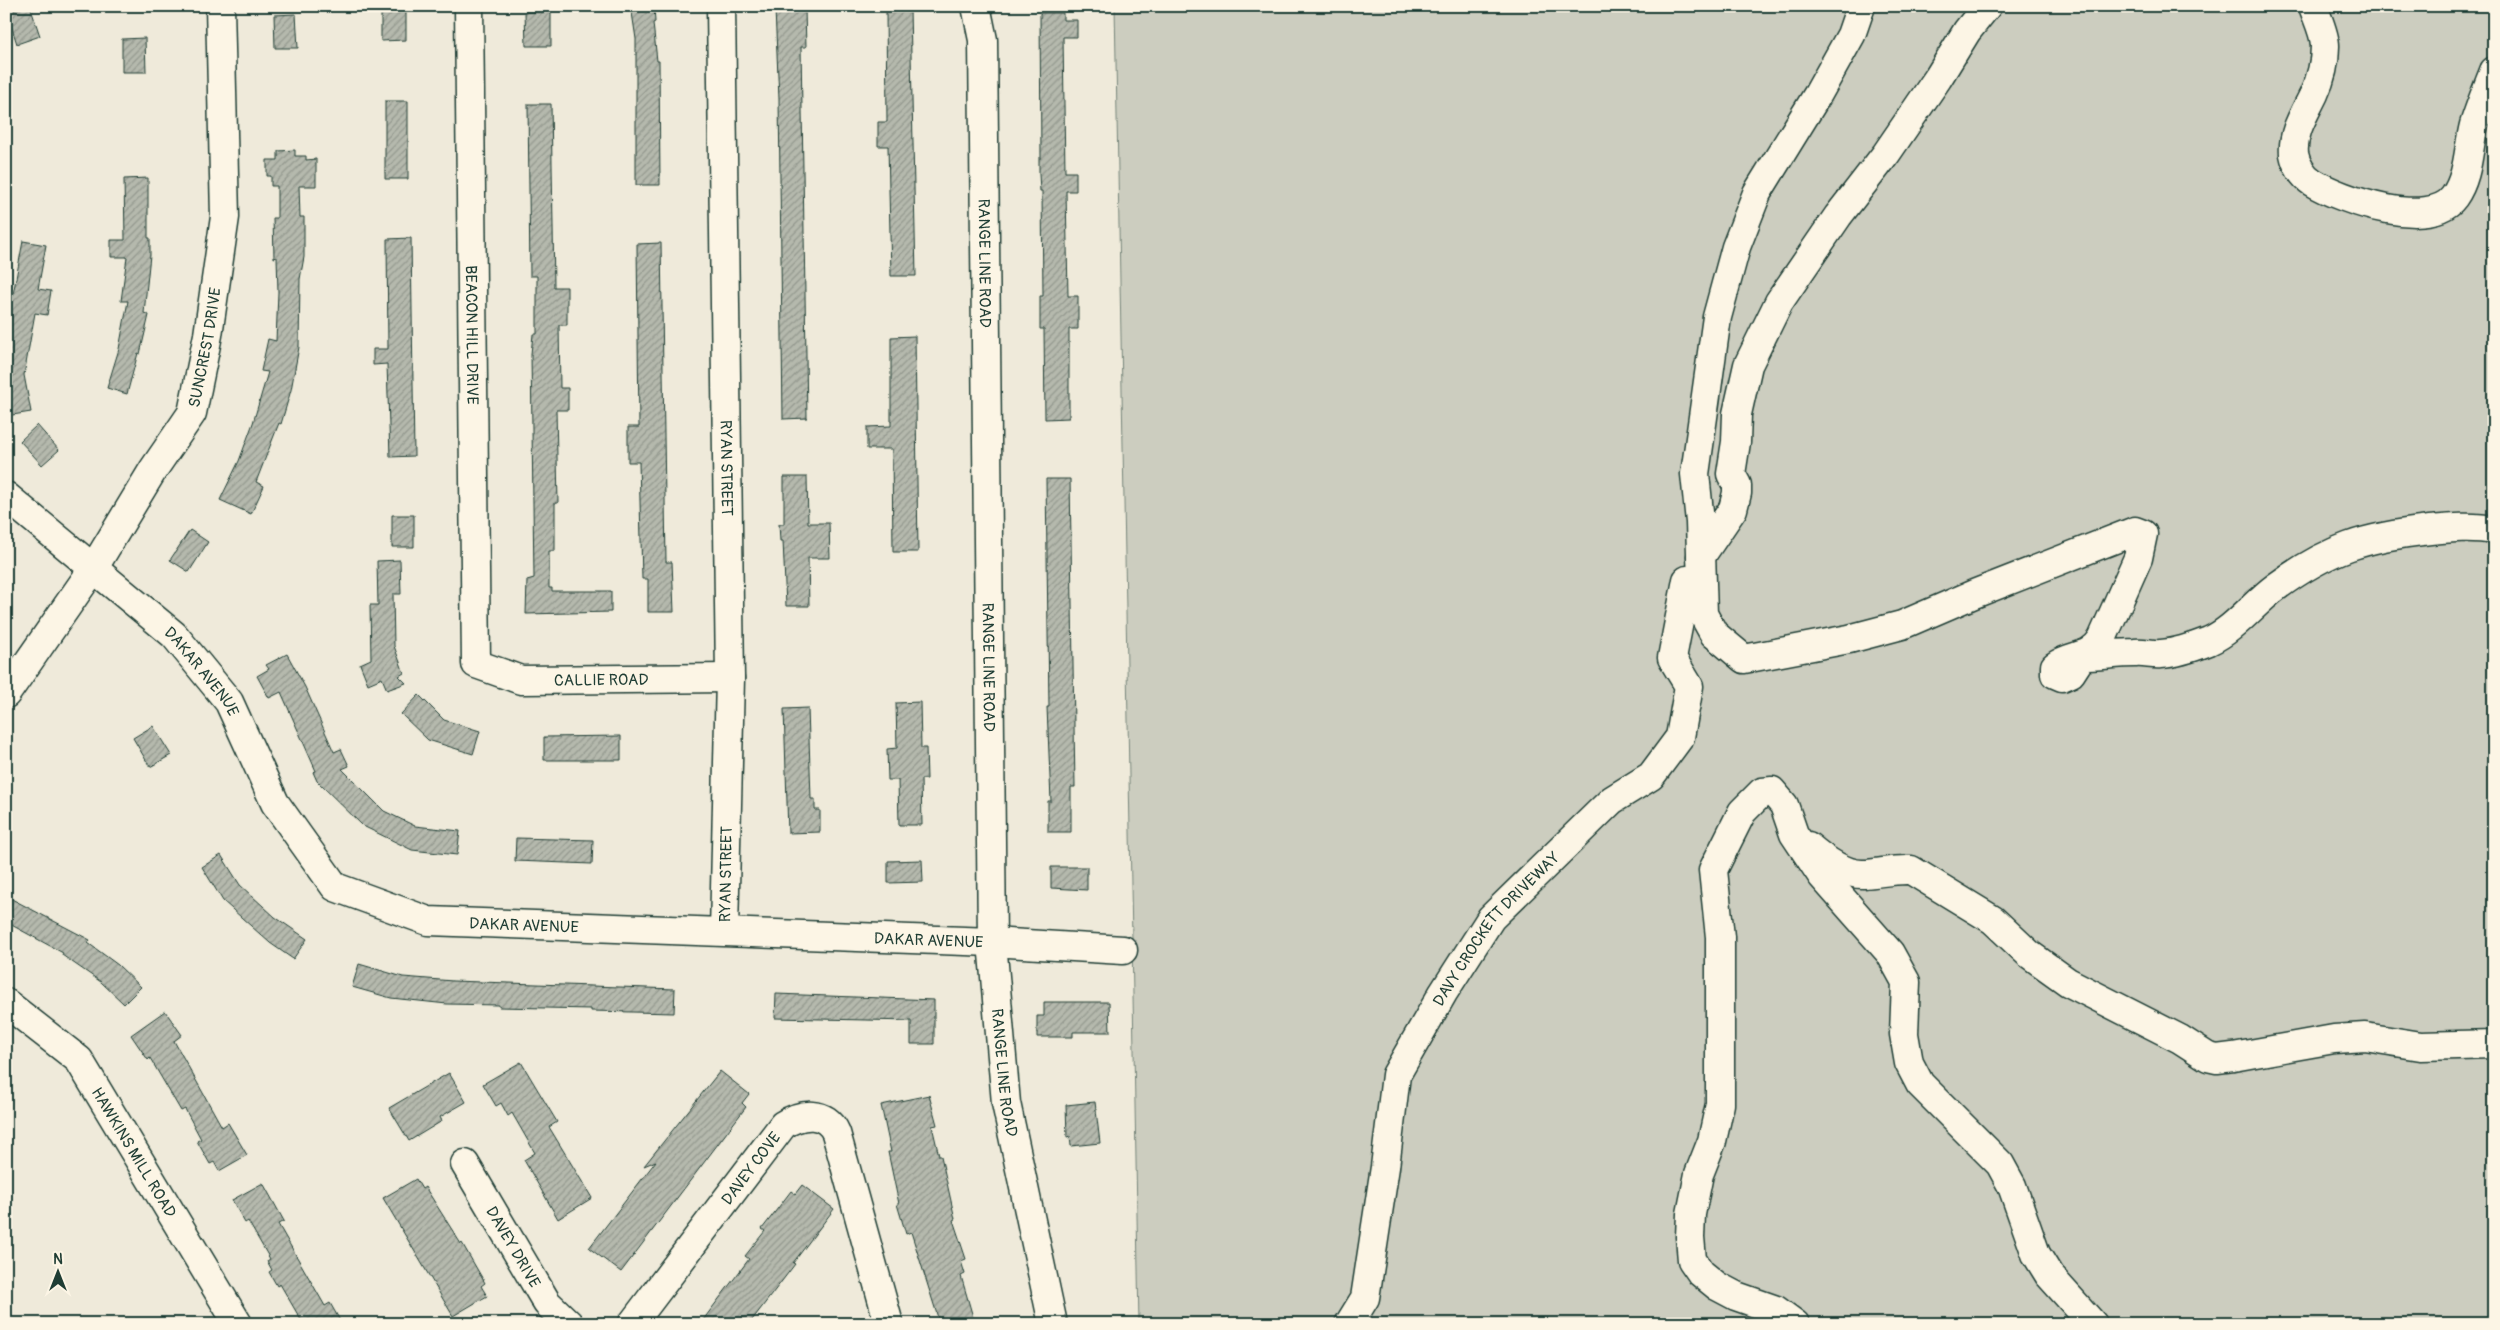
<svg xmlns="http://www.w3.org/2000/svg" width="2500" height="1330" font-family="Pangolin,sans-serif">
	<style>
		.grass { fill: #cccdbf; stroke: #76857a }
		.building { fill: url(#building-hatch); stroke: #1f3d34 }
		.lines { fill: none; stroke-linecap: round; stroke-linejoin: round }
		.minor-casing { stroke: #1f3d34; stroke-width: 31 }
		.minor { stroke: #fcf5e5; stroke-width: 28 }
		.labels { text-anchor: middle; stroke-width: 4; stroke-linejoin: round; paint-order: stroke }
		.street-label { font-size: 16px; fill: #1f3d34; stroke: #fcf5e5 }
	</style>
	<defs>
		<pattern id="building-hatch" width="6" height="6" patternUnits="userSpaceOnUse" patternTransform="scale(1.25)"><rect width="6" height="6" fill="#b5b9ad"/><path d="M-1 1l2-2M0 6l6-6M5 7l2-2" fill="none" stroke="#93988e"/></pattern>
	</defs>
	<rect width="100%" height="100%" fill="#efeada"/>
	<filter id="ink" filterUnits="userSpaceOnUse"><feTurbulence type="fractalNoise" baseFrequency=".02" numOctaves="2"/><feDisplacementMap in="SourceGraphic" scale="10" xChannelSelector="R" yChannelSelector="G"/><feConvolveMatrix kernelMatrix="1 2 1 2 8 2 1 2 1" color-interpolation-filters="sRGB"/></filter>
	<g filter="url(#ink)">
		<path class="grass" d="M1115,6h1379v1318h-1355z"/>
		<path class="building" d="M26,6h4l10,30 -23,8 -10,-31z
			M631,6h23l1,16 -2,1 4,38h2l1,124h-24v-146z
			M381,8h25v32l-25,1z
			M775,10h30l1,37h-5l6,371 -24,1 -4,-321z
			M886,10h24l6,266h-25l-3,-130h-10v-24h9z
			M525,12h26v34h-25z
			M1040,13h23v7h14v17h-14l2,135h11v19h-10l2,105h10v33h-9v89l-24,1 -1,-90h-4v-33h3l-1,-105h-2l-1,-17v-16h2z
			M296,14l2,34h-23l-1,-33z
			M145,38l1,34h-24v-33z
			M385,101h23v78h-23z
			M528,104h23l3,183h13v38h-8l1,63h8v22h-12l2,93h-3v48h-6v37h3v3h59v21l-85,2 1,-34 7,-2 -3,-224 2,-20h4v-58h-7z
			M295,150v6h11v4l10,-1v27h-17l1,31h4v40l-4,22 -1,68 -8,43 -10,34 -2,-1 -23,59 8,4 -13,28 -31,-14 19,-39 14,-38 15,-51 -7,-1 7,-32 8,2 2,-49 -1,-35 -3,1 -1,-40h4v-32h-6v-10h-4v-16h11v-9z
			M148,178v60h2v17l-6,58 5,2 -9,39 -2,-1 -11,41 -20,-6 12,-39 9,-48h-7l6,-44h-16v-17h14l-1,-61z
			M411,238l3,218 -24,1 -3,-93 -14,1v-16h15l-1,-110z
			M23,241l23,4 -8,44 13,2 -4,24 -12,-2 -11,62 7,37 -25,4v-84z
			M661,243l5,319h6l2,50h-26v-33h-6l-3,-117h-11v-35h11l-2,-183z
			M915,336l3,216h-25l-1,-103h-25v-22l24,-1v-89z
			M37,425l22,25 -17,15 -22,-24z
			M784,477h23l1,46h21l1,35h-22l1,48h-23l-3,-65h-3l-1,-17h5z
			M1046,479h24l5,308h-4v45h-23v-31h3l-4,-94h2z
			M392,515h22v32h-22z
			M190,530l18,12 -19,30 -19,-12z
			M400,560l1,34h-8l1,52 10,27 -5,3 7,7 -19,7 -5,-12 -14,6 -8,-20 11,-5 -1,-54h8l-1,-44z
			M287,654l18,33 29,65 7,-3 8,17 -7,3 42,42 31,15 45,5 -3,24 -45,-5 -49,-24 -46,-45 -4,-9 3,-1 -35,-79 -12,6 -12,-22 12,-7 -3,-4z
			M419,695l25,25 36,11 -7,23 -45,-14 -27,-26z
			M920,702l1,46h5l1,31h-6l1,46h-23l-1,-45h-10l-1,-31 10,-1 -1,-45z
			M808,708l3,91h4v11h5v22l-32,1 -4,-124z
			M153,726l18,29 -21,12 -17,-29z
			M621,736v24h-77v-23z
			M516,838l77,2 -1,24 -77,-3z
			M221,855l19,30 35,32 32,22 -14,20 -23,-16 -47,-42 -21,-34z
			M922,860l1,22 -35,1v-22z
			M1051,867h36v23l-36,-2z
			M6,896l84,44 -2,3 30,22 23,22 -17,17 -23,-22 -39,-27 1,-2 -57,-31z
			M359,964l44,13 50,4 222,8 -1,24 -83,-2v-2l-92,-2v-2l-52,-1 -56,-6 -39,-11z
			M776,994l158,6v44h-23v-23l-136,-3z
			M1044,1002h65l1,30h-37v5h-36v-21h7z
			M165,1011l17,24 -8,6 48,86 6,-4 19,32 -28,16 -5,-9 -4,2 -13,-23 4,-2 -16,-30 -4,2 -31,-53 -2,2 -17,-25z
			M521,1062l36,60 -8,5 43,71 -34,21 -34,-59 11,-7 -23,-40 -4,3 -7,-13 -5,3 -13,-22z
			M720,1071l29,23 -7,9 4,4 -125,165 -32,-24 67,-87 -12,5z
			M449,1073l17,29 -26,15 2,4 -33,20 -20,-33z
			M929,1095l8,30 -5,1 7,30h2l14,63 -2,1 13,39 -5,2 4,13 -4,2 14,48h-35l-29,-92 -5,2 -9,-30h2l-11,-52h3l-10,-47z
			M1095,1102l5,41 -29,3 -1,-10 -3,1 -1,-32z
			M416,1179l6,10 3,-2 36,57 1,-1 23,40 -4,3 6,10 -34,20 -70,-118z
			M263,1183l21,38 -6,3 47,82 5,-3 12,21h-48l7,-4 -21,-36 -3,2 -8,-14 3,-2 -5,-9 3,-2 -22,-38 -3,2 -13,-23z
			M802,1185l32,24 -41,54 2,1 -46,60h-49l49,-65 -4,-3 20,-25 -3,-2 29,-38 4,3z"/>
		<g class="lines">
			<g class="minor-casing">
				<g id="minor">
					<path id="s1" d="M469,6l7,658 45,16 209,-2"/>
					<path id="s2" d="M721,6l9,672 -6,253"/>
					<path id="s3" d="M976,6l7,34 9,902 14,161 47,221"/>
					<path d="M1861,6l-10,29 -33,59 -61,99 -21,54 -19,70 -22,157 5,48 3,92 11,20 30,25 105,-20 53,-14 72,-31 161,-63 8,3 -5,24 -36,81c-14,21 -29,14 -47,27v8l7,3 9,-4 11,-17c18,0 35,-3 53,-3 9,-1 18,2 26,1 16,-1 33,-7 48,-13 26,-12 44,-37 67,-54 53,-39 89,-50 154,-57 21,-2 43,-4 64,0"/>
					<path d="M2313,6c4,12 12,28 12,40 0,16 -4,33 -11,48 -9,19 -22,38 -20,60 2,11 9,22 18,28 29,18 118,48 142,15 15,-21 14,-49 20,-72 6,-19 13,-36 20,-54"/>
					<path id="s4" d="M6,496l168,139 55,67 46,101 60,84 93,34 564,21 131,8"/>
					<path d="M1701,556l32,-47 4,-16v-8l-6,-11 5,-32 1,-28 11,-49 31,-63 59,-86 48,-62 52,-76 29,-47 20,-25"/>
					<path id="s5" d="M6,694l87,-125 60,-99 39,-57 16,-78 17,-118 -5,-211"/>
					<path d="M1808,846c14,12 37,29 56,28 16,-1 31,-5 47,-4l82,50 36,34 39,28 112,57 28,18 9,2 16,-2 101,-18 31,-2 56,9 73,-2"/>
					<path id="s6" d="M6,1003l73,57 159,264"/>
					<path id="s7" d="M465,1164l82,139 22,21"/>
					<path id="s8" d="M632,1324l151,-199c18,-12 43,-15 53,8l53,191"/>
					<path id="s9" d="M1349,1324l16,-26 20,-131 11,-92 47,-82 48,-75 121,-118 39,-24 29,-39 9,-51 -17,-28 15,-78"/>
					<path d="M1795,1324l-19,-14 -40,-14 -19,-10 -16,-13 -9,-13 -2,-23 1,-23 8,-40 13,-33 8,-37v-167l-7,-67 29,-58 20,-20 10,-1 12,14 10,29 28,42 68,77 16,29 -2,52 5,29 11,21 80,80 12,22 24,68 13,21 44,49"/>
				</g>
			</g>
			<use href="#minor" class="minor"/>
		</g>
	</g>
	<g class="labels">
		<g class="street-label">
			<text dy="6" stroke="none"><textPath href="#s3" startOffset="258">RANGE LINE ROAD</textPath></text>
			<text dy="6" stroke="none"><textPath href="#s1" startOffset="329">BEACON HILL DRIVE</textPath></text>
			<text dy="6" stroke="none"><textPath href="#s5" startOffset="404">SUNCREST DRIVE</textPath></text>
			<text dy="6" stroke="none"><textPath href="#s2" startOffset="462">RYAN STREET</textPath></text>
			<text dy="6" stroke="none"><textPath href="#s3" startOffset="662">RANGE LINE ROAD</textPath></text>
			<text dy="6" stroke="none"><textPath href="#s4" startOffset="264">DAKAR AVENUE</textPath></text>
			<text dy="6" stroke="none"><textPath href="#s1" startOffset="786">CALLIE ROAD</textPath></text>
			<text transform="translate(725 874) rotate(-89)" y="6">RYAN STREET</text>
			<text dy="6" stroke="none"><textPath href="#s4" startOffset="714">DAKAR AVENUE</textPath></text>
			<text dy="6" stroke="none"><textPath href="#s9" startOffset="434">DAVY CROCKETT DRIVEWAY</textPath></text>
			<text dy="6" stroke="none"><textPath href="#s4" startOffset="1119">DAKAR AVENUE</textPath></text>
			<text dy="6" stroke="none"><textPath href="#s3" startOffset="1068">RANGE LINE ROAD</textPath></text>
			<text dy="6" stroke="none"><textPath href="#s6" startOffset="200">HAWKINS MILL ROAD</textPath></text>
			<text dy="6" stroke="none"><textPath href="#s8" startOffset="196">DAVEY COVE</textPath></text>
			<text dy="6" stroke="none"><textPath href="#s7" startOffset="96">DAVEY DRIVE</textPath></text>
		</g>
	</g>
	<rect width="2500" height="1330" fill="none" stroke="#fcf5e5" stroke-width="25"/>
	<rect x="12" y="12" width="2475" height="1305" fill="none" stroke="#1f3d34" stroke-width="2" filter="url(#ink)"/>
	<g transform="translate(58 1272)" stroke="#fcf5e5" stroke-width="4" paint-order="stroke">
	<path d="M0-4L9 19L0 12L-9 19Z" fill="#1f3d34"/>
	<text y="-8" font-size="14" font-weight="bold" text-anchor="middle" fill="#1f3d34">N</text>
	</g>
</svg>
